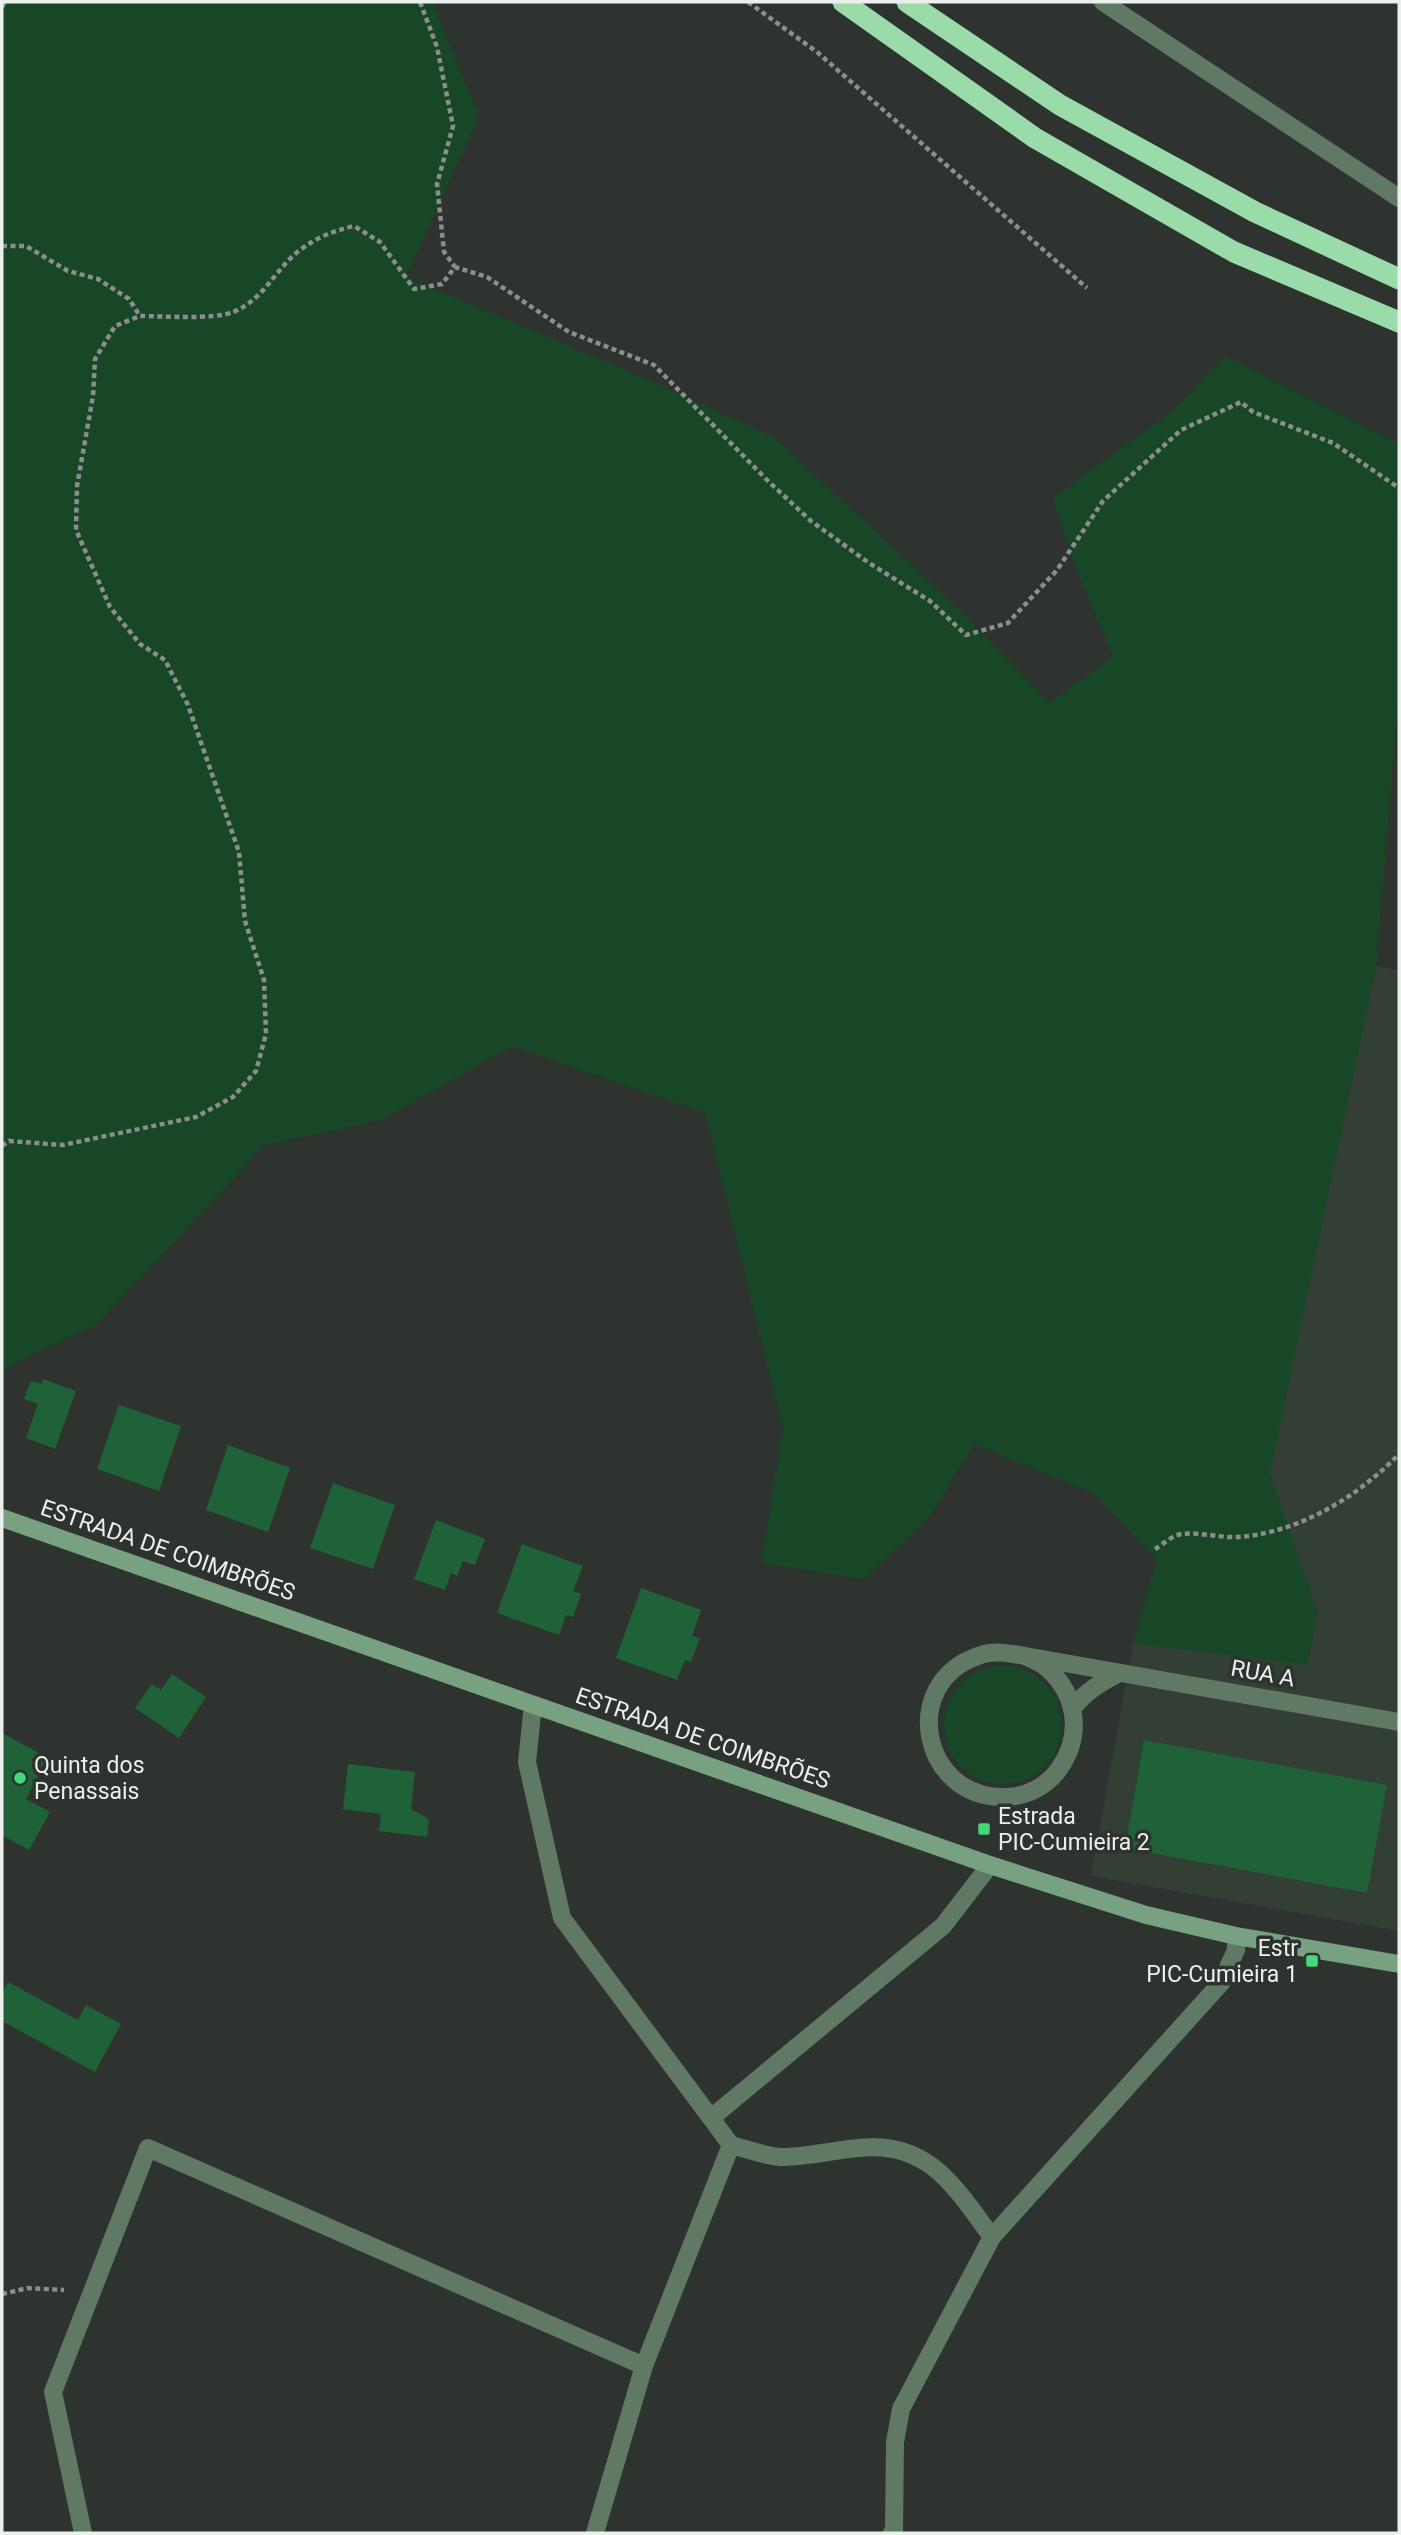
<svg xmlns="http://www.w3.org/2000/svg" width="1401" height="2535" font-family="Roboto,sans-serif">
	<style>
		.built { fill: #333e35 }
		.green { fill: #174727 }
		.building { fill: #206237 }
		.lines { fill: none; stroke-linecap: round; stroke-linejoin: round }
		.path { stroke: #8b8f8c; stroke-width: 4.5; stroke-dasharray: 5 3.5; stroke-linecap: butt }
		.street { stroke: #5f7965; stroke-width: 18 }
		.secondary { stroke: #77a181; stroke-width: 18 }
		.highway { stroke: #99dca9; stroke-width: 21 }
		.poi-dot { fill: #45d77a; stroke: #2e332f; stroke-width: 2.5 }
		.labels { text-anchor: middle; stroke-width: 7; stroke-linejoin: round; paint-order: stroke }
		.street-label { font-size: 23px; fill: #ecf0ed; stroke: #2e332f }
		.poi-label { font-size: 23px; fill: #ecf0ed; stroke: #2e332f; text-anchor: start }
	</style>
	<rect width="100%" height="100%" fill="#2e332f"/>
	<path class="built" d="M1376,966l23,5v960l-308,-55 42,-233 174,21 11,-51 -49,-140z"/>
	<path class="green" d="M2,2h430l47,114 -73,161 222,94 146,66 186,173 89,93 64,-46 -40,-96 -20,-63 122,-89 50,-53 172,87 2,243 -23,280 -106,507 48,141 -11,51 -174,-22 24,-83 -63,-67 -120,-49 -47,76 -63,59 -103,-16 22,-135 -78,-315 -193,-67 -131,74 -116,25 -169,180 -94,44z
		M944 1725a59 59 0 1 1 118 0a59 59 0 1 1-118 0Z"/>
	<path class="building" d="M43,1379l33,12 -21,58 -29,-11 12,-34 -14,-5 7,-18 10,3z
		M119,1405l62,21 -22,65 -62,-22z
		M228,1445l62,23 -22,64 -62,-22z
		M333,1483l62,22 -22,64 -63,-21z
		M436,1520l49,19 -10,26 -12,-4 -6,15 -6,-3 -6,17 -31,-11z
		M522,1544l61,22 -10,25 8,3 -8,23 -7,-2 -7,20 -62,-22z
		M641,1588l60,22 -9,26 8,2 -9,24 -6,-2 -8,20 -61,-22z
		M172,1674l34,23 -27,41 -44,-30 17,-24 9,6z
		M2,1733l46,25 -22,41 24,13 -21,38 -27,-15z
		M1144,1740l243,45 -20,108 -242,-45z
		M348,1764l67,8 -4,37 18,10 -2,18 -48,-6 2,-17 -38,-5z
		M8,1982l70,38 8,-15 35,19 -26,48 -93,-51v-28z"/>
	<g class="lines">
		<path class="path" d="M420,2l17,45 16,79 -16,58 7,68 11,15
			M748,2l69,50 270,236
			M2,7l3,-5
			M2,246h24l42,25 30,8 31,20 11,17c22,0 73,4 93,-4 31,-12 42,-43 67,-62 17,-13 33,-19 54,-24l26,16 34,47 28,-5 13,-17 32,10 82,55 85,33 114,116 43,40 58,42 61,38 36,34 42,-12 49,-53 46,-69 78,-71 60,-28 12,10 80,31 66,45
			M2,1146l7,-5 54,4 133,-28 37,-20 23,-26 10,-37 -2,-54 -19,-59 -6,-69 -51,-147 -23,-45 -25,-16 -30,-37 -34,-77 1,-44 16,-90 2,-37 20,-33 25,-10
			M1155,1549c8,-5 19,-15 28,-15 18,-2 37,4 55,3 60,-4 120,-40 161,-83
			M2,2294l26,-6 36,2"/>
		<path class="street" d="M1103,2l296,196
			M1025,1656c8,4 17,7 23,13 30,27 34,68 11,100 -13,18 -33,28 -55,28 -83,1 -105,-114 -26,-141 15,-6 31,-3 47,0l374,66
			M533,1705l-6,57 35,156 169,227c16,4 36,12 52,12 55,-1 100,-27 150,10 24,19 41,46 59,70
			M1073,1708c13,-17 27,-25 46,-35
			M711,2118l232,-192 47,-61
			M83,2533l-30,-141 95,-244 496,218
			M595,2533l49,-167 87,-221
			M892,2533l2,-3 1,-88 6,-33 91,-172 229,-254 15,-33v-14"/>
		<path class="secondary" d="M2,1518l988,347 156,50 90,21 163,28"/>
		<path class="highway" d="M843,2l192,136 199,114 165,70
			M907,2l153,103 195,107 144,67"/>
	</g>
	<g class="poi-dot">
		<circle cx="20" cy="1778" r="7"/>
		<rect x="977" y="1822" width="14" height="14" rx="3.5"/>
		<rect x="1305" y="1954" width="14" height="14" rx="3.5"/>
	</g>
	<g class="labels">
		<g class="street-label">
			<text transform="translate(168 1550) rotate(19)" y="8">ESTRADA DE COIMBRÕES</text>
			<text transform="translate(1263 1673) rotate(10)" y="8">RUA A</text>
			<text transform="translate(703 1738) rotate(19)" y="8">ESTRADA DE COIMBRÕES</text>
		</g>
		<g class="poi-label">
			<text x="34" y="1773">Quinta dos<tspan x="34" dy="26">Penassais</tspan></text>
			<text x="998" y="1824">Estrada<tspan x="998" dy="26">PIC-Cumieira 2</tspan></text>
			<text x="1298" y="1956" text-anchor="end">Estr<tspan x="1298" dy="26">PIC-Cumieira 1</tspan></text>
		</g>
	</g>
	<rect width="1401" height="2535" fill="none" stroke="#ecf0ed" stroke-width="7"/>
</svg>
